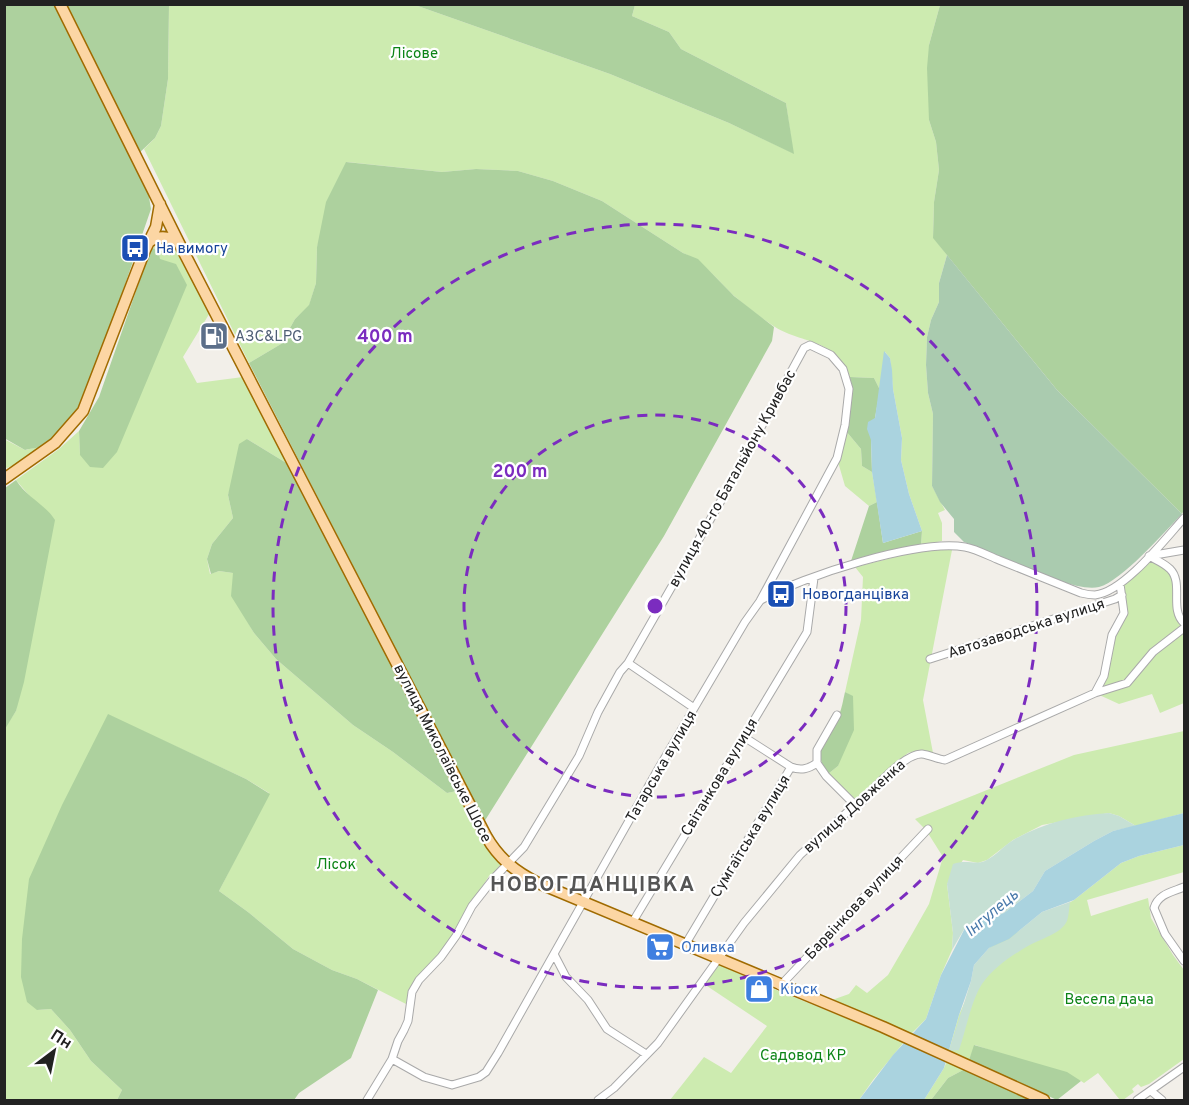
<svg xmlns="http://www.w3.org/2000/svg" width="1189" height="1105" font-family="Overpass,sans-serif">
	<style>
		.grass { fill: #cdebb0 }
		.forest { fill: #add19e }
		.wetland { fill: #c6e0d4 }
		.cemetery { fill: #aacbaf }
		.water { fill: #aad3df }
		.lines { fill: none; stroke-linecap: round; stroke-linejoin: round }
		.minor-casing { stroke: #a9a9a9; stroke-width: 9 }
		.primary-casing { stroke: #a06b00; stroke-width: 13 }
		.minor { stroke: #fff; stroke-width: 7 }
		.primary { stroke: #fcd6a4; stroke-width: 10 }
		.ring { fill: none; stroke: #7b2cbf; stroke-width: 3; stroke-dasharray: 10 8 }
		.labels { text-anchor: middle; stroke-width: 4.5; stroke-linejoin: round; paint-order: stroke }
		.park-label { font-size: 15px; fill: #0c8416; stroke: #fff }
		.transit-label { font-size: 15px; fill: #164399; stroke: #fff; text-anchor: start }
		.service-label { font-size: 15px; fill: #4e5e75; stroke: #fff; text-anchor: start }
		.street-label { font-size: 15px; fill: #222; stroke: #fff }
		.shop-label { font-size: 15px; fill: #366cbe; stroke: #fff; text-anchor: start }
		.water-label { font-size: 16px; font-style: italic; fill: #4a7aab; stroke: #fff }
		.district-label { font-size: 21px; font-weight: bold; letter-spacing: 1.5px; fill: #555; stroke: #fff }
		.centre { fill: #7b2cbf; stroke: #fff; stroke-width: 3 }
		.ring-label { font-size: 18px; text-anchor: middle; font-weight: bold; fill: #7b2cbf; stroke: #fff; stroke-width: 4.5; stroke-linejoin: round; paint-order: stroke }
	</style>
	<rect width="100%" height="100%" fill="#f2efe9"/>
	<path class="grass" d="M169,5h246l195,69 119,49 64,30 -7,-50 -105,-54 -12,-17 -37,-16 3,-11h305l-11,40v75l7,22 3,28 -5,32 -1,35 14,18 -8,28v19l-8,18 -4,17 -1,28 2,28 5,21 -1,72 13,24 -7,3 4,10v18l-21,4 1,-14 -13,-37 -8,-34 1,-22 -9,-49 -3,-31 -5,-6 -5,38 -6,-12 -24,-1c-16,-41 -49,-32 -78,-52 -13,-9 -28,-20 -40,-31 -16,-16 -28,-32 -49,-41l-81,-52 -49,-20 -35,-10 -42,-2 -34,3 -95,-10 -30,85 -1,36 -7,23 -14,13 -14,25 -32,19 -105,-214 11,-11 6,-12 7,-47z
		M158,244c1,0 9,1 10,1 18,6 34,49 43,66l-28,46 14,26 46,-6 45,87 -41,-25 -19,56 5,23 -21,26 -5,15 3,15 9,-3 14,2 13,46 8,14 22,26 77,66 40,27 54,41 10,-2 25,49 21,26 -14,10 -50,80 -29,34 -4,14 -49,-25 -25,-9 -39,-21 -45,-37 -29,-21 50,-98 -23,-14 -138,-64 -71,295 14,-1 19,21 21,31 31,29 -5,10h-112l-1,-371 12,-18 23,-206 -7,-6 -16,-19 43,-31 20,-18 1,24 80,-196 -1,-7 -6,-4z
		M846,431l15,18 1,17 10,6 5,30 -8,4 -24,-20 -7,-24z
		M4,439l21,11 22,-5 -18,13 -22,10 -2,-1z
		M939,550h13l-29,150 10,53c-8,-1 -17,-3 -25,0 -4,2 -43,41 -45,45l-9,4 -26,-28 10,-8 15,-69 -8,-5 16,-72 2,-43 -8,-10 65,-16z
		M1149,556l22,15 6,36 7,16v80l-24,10 -8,-19 -33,10 -24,-11 5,-6 12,-52 12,-22 -4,-29z
		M1184,731v82l-48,13 -17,-10 -10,-3 -67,12 -29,15 -26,20 -9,3 -15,-3 -16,24 6,49 -1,17 -11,25 -15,44 -15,15 -79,-34 17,-6 7,-9 11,8 21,-18 24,-41 17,-30 14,-47 -17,-27 -11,-11 159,-64z
		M1184,845v27l-97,28 4,16 57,-18 3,20 22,37 11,15v89l-35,25 -8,3 -3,-3 -6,5 2,3 -11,8h-3l-22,-27 -14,10 -3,-2 -106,-36 -6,15 -20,-9 10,-36 30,-67 85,-48 47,-37 18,-7z
		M718,964l35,16 -3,11 13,6 11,-8 130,53 -31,38 -14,20h-189l34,-43 27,16 36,-47 -63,-42z
		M947,1061l18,8 -17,9 -17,22h-7l20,-32z"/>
	<path class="forest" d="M4,5h51l93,186 3,18 -61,177c-11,20 -22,44 -42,58 -5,4 -16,4 -23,6l-21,-12z
		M60,5h109l-1,74 -7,47 -6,12 -19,18z
		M415,5h220l-3,11 37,16 12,17 105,54 8,51 -65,-31 -119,-49z
		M940,5h244v505l-2,4 -125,-124 -124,-152 1,-36 5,-32 -3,-28 -7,-22 -2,-52 2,-23z
		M346,162l96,10 34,-3 42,2 35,10 49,20 81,52 15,6 36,37 40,31 -2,14 -108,195 -180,286 -235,-459 32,-19 14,-25 14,-14 7,-22 1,-36 9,-45z
		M153,248l6,4 1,7 16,5 11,21 -70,167 -14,16 -13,-1 -10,-12 -1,-24 20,-34 50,-143z
		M850,377l24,1 6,12 -9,50 1,32 -10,-6 -1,-17 -15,-18 5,-29z
		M247,439l41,25 169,327 -10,2 -54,-41 -40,-27 -77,-66 -22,-26 -23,-37 2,-23 -14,-2 -8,3 -4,-15 5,-15 21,-26 -5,-23 11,-51z
		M16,480c10,17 29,24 39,40l-31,162 -8,29 -11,18v-241z
		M877,502l6,41 39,-12 -1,14 -70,16 18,-55z
		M845,692l8,4 1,34 -16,36 -10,8c-19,-27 1,-34 11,-59 3,-7 4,-15 6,-23z
		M108,714l138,65 24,15 -51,97 29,21 45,37 39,21 25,9 21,11 -27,68 -52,35 -5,7h-177l5,-10 -31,-29 -21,-31 -19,-21 -14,1 -10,-8 -6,-25 1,-38 7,-60 33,-74z
		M974,1045l93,27 14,9 -24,19 -88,-40z
		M965,1069l79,31h-113l17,-22z"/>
	<path class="wetland" d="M1109,813l10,3 17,10 -23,5 -19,10 -49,30 -12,20 -29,22 -38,13 -14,24 1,-17 -6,-49 6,-20c13,-5 22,1 32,-3 11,-5 19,-16 30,-22 28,-16 62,-24 94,-26z
		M1070,902c-1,6 -1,13 -3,19 -6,13 -27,18 -39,25 -17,10 -35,22 -46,38 -11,17 -16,46 -23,66l-10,1 22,-70 3,-16 15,-17 20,-9 33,-27z"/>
	<path class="cemetery" d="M947,255l110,135 125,124c-18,18 -60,67 -83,73 -27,7 -106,-35 -135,-45l-10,-10v-13l-14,-17 -8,-16 1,-72 -5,-21 -2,-28 1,-28 4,-17 8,-18v-19z"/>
	<path class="water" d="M884,351l6,7 2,12 1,19 9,49 -1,22 8,34 13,37 -39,12 -11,-71 -1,-32 -4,-11 1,-7 7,-4z
		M1184,813v32l-45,11 -18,7 -47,37 -32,12 -33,27 -20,9 -15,17 -3,16 -12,34 -15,53 -20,32h-65l34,-45 33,-36 15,-44 25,-49 38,-13 29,-22 12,-20 49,-30 19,-10z"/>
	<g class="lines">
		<g class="minor-casing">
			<path id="minor" d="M1149,556c7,4 15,7 21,13 14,14 -1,40 14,54
				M1149,556l35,-6
				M761,600c42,-24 157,-61 204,-53 11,2 24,9 34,13 27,11 55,22 82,33 4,1 10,2 14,2 29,-3 70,-56 89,-77
				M930,659l185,-60 7,-4
				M628,663l66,45
				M1095,693l32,-10 26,-31 31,-24
				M744,737l47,30
				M817,763l9,13 29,29
				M1184,887c-12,5 -26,7 -30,21l11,26 19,27
				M632,923l175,-291 7,-54
				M685,945l106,-178c10,4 17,2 26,-4v-13l20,-35
				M554,954l12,23 22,23 19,29 39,25
				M780,986l148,-157
				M1151,1091l11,9
				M367,1100l25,-41 6,-18 6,-11 4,-9 4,-29 7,-12 22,-23 15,-21 16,-30 22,-28 30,-31 55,-91 19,-44 22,-40 8,-9 94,-164 82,-151 6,-3 21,10 12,14 6,20 -4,36 -8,33 -77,143 -15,21 -88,149 -159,282 -12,19 -7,5 -27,8 -28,-8 -32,-18
				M598,1100l16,-12 44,-45 86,-120 56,-68 55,-50c11,-2 15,-15 24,-22 9,-9 30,-30 43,-29 8,1 15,5 23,6l150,-67 9,-17 8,-41 12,-22 -4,-29
				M1137,1100l47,-33"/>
		</g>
		<g class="primary-casing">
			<path id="primary" d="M60,4l119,239 307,593c13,23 30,36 52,47l345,144 161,73
				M149,242c10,-7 20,-6 30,1
				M4,479l51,-36 28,-32 62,-161 11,-23 4,-23"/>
		</g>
		<use href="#minor" class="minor"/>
		<use href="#primary" class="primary"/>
	</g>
	<g class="ring">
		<circle cx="655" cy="606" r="191"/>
		<circle cx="655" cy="606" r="382"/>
	</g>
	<defs>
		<g id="bus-square" transform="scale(1.5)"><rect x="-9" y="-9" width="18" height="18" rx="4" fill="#1a4fb4" stroke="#fff"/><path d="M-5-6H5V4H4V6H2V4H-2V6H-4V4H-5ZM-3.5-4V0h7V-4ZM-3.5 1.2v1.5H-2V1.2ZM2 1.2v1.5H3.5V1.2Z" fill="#fff"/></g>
		<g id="fuel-square" transform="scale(1.5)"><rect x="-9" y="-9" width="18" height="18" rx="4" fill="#5c6f8a" stroke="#fff"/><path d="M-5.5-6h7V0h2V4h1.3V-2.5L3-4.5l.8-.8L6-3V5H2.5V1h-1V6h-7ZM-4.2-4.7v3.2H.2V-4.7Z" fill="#fff"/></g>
		<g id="supermarket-square" transform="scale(1.5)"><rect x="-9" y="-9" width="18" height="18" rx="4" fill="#3f7fe0" stroke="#fff"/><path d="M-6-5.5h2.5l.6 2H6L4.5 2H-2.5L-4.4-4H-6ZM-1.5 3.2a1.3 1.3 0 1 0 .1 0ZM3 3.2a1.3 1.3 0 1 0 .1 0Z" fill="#fff"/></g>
		<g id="shop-square" transform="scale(1.5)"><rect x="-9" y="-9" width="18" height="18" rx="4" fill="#3f7fe0" stroke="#fff"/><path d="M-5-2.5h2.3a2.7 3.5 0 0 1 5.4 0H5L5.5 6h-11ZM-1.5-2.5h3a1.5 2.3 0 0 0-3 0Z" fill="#fff"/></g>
	</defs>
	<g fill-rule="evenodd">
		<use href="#bus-square" x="135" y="248"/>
		<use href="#fuel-square" x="214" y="336"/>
		<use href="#bus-square" x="781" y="594"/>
		<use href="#supermarket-square" x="660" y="947"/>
		<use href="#shop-square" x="759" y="989"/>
	</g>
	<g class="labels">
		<g class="park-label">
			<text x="414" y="58">Лісове</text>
			<text x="336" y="869">Лісок</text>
			<text x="1109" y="1004">Весела дача</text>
			<text x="803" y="1060">Садовод КР</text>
		</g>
		<g class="transit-label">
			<text x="156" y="253">На вимогу</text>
			<text x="802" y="599">Новогданцівка</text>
		</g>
		<g class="service-label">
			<text x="235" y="341">АЗС&amp;LPG</text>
		</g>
		<g class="street-label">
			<text transform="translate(732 478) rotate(-61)" y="5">вулиця 40-го Батальйону Кривбас</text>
			<text transform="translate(1026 628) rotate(-18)" y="5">Автозаводська вулиця</text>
			<text transform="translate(443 753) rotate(63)" y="5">вулиця Миколаївське Шосе</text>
			<text transform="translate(661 766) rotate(-60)" y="5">Татарська вулиця</text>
			<text transform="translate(719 777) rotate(-59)" y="5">Світанкова вулиця</text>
			<text transform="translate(854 806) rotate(-42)" y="5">вулиця Довженка</text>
			<text transform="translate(750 836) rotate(-59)" y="5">Сумгаїтська вулиця</text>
			<text transform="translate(854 907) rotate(-47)" y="5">Барвінкова вулиця</text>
		</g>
		<g class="shop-label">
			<text x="681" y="952">Оливка</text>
			<text x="780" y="994">Кіоск</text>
		</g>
		<g class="water-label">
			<text transform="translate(991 912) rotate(-40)" y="6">Інгулець</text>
		</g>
		<g class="district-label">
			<text x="593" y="891">НОВОГДАНЦІВКА</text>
		</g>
	</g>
	<circle cx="655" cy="606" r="9" class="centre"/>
	<g class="ring-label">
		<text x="385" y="342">400 m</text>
		<text x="520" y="477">200 m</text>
	</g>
	<rect width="1189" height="1105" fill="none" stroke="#222222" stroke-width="12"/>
	<g transform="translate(54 1051) rotate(32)" stroke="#ffffff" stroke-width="4.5" paint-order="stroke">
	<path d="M0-4.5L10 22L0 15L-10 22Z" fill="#222222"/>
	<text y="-9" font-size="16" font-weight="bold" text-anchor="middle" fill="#222222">Пн</text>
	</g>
</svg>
